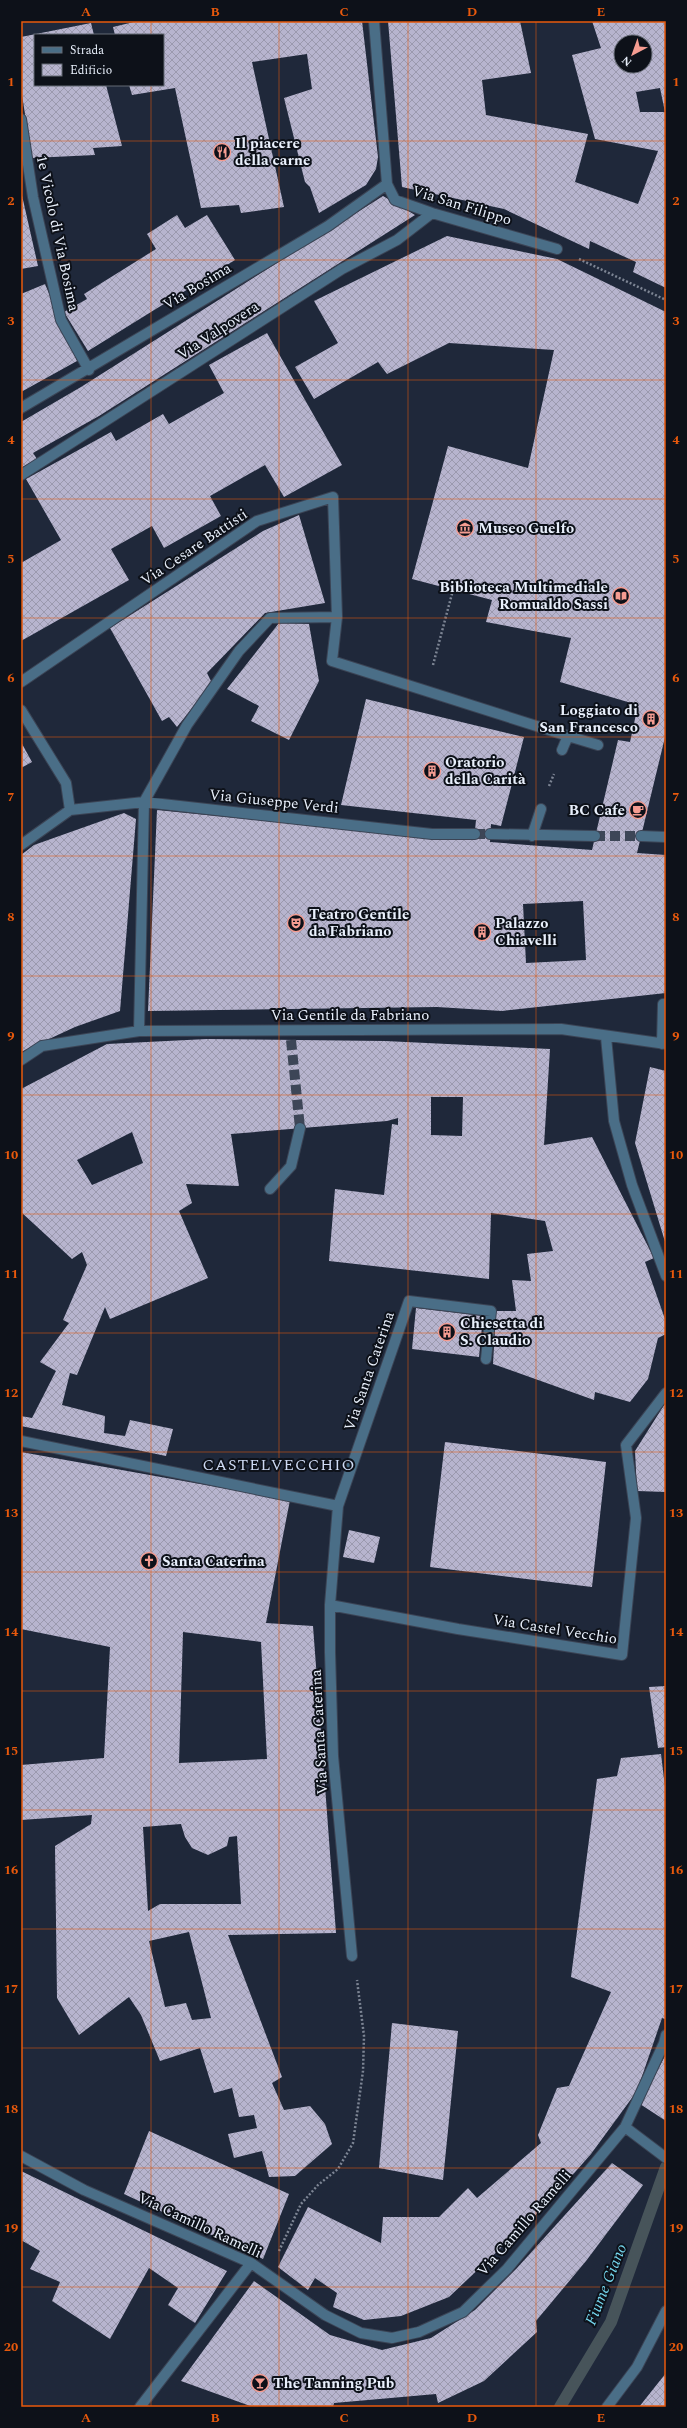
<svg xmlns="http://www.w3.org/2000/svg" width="687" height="2428" font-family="Spectral,serif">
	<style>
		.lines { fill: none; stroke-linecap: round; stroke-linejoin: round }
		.stream { stroke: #47545a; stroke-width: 12 }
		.building { fill: url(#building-cross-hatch); fill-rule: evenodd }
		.minor-tunnel { stroke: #3d4657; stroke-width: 10; stroke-dasharray: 10 5; stroke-linecap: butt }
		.minor-casing { stroke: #3b4455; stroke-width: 12 }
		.path { stroke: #7d8594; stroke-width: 2.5; stroke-dasharray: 2 2; stroke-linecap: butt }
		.minor { stroke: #4a6e87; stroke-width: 10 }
		.grid { fill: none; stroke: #e8590c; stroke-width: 1; stroke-opacity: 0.55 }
		.labels { text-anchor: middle; stroke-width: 4; stroke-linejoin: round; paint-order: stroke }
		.poi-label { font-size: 15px; font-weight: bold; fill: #e9f0fc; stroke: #0d1119; text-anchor: start }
		.street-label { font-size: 15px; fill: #e9f0fc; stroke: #0d1119 }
		.neighbourhood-label { font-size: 16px; letter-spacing: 1px; fill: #cedaf3; stroke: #0d1119 }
		.water-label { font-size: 16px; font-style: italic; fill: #75d7ef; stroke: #0d1119 }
		.neatline { fill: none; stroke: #e8590c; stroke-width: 1.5 }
		.grid-label { font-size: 13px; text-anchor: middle; font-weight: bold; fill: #e8590c }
	</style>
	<defs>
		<pattern id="building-cross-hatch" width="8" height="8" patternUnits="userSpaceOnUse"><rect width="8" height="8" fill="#b7b4ce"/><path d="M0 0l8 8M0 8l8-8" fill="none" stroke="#9b99ae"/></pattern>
	</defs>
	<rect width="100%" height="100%" fill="#1f283a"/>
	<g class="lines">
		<path class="stream" d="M560,2407l51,-85 55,-155"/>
	</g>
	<path class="building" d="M138,21h224l16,136 -2,12 -10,16 -47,28 -9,-26 -5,-5 -21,-84 28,-9 -5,-35 -55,8 32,145 -43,6 -2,-8 -38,3 -26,-120 -43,7 -3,-10h34v-50h-48l-2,-8z
		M388,21h132l11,52 -49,7 4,35 102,19 -13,48 63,22 20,-53 -63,-12 -23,-84 29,-7 -9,-27h74v267l-33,-16 3,-10 -46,-21 -1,8 -85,-40 -102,-22zM621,42h24v24h-24zM660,88l5,24h-25l-4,-20z
		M91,23l3,12h-59v50h71l16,61 -29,2 2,7 -63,3 -11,-69v-52z
		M21,191l17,75 -17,3z
		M383,196l32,19 -316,201 -66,37 4,6 -16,9v-46l60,-35z
		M177,215l8,13 22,-13 28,45 -147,91 -24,-39 23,-13 -3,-5 72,-45 -9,-15z
		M447,236l110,23 109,53v421l-29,120 29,2v138l-164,18 -65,-4 -289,4 9,-201 285,29 32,1 2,-20 -135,-15 25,-106 158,38 -23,89 -10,-2 -1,18 102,8 26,-110 12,2 8,-37 -78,-23 11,-44 -85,-16 6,-22 -80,-21 36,-133 80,22 26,-118 -105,-7 -62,31 -9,-12 -64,37 -19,-32 43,-24 -24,-42zM583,901l3,59 -60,3 -3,-59z
		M45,284l32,77 -56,31v-98z
		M267,333l75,132 -58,32 -19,-32 -55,31 11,20 -57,32 -12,-22 -41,23 18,31 -108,61v-78l40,-23 -35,-61 85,-47 5,9 47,-27 6,10 55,-31 -15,-28z
		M299,515l26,88 -60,10 -58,60 5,10 -35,44 -8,-10 -7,4 -52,-93 153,-97z
		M279,623l30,1 10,57 -30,59 -38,-19 8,-15 -32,-17z
		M21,742l11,20 -11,6z
		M124,813l12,6 -16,192 -45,16 -54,25v-197l13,-10z
		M207,1039l178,2 165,8 -6,96 48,-8 62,121 -9,4 21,60v12l-8,4 -10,41 -18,23 -35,-10 -1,8 -101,-36 3,-53h20l-4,-31 19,1 -4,-27 26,-3 -8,-30 -54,-8 -2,66 -160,-18 6,-72 49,6 8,-71 6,1v-7l-11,3 -156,13 8,52 -53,-2 6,19 -13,8 29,67 -98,41 -5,-12 -28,68 -7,-2 -8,32 43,11 -1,17 21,3 5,-16 43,9 -7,27 -145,-30v-10l11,2 24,-47 -16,-9 29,-39 -6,-3 24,-55 -5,-13 -10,7 -51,-47v-123l86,-45zM431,1097h32l-1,39 -31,-1zM132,1132l11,31 -51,22 -15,-25z
		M650,1067l16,4v174l-31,-102z
		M416,1308l67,8 -4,41 -67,-8z
		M666,1402v90l-29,-1 -2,-40z
		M445,1442l161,20 -14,125 -162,-20z
		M21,1452l269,48 -24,123 47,3 23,307 -108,2 54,142 -10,6 12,27 26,-4 15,18 7,20 -37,32 -26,1 -7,-26 -28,7 -6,-24 29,-6 -3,-13 -15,2 -7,-29 -18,5 -14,-45 -40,13 -19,-46 -12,-18 -50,38 -22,-37 -2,-152 36,-22 1,-9 -71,5v-55l83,-7 6,-111 -89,-18zM183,1632l78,10 6,117 -88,4zM181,1824l4,13 7,11 16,7 19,-9 2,-9 8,-1 4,68h-81l-12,7 -5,-84zM189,1932l22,86 -19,2 -6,-17 -21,4 -16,-66z
		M349,1530l31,7 -6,26 -31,-6z
		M666,1686v61l-8,1 -9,-61z
		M661,1754l5,41v220l-1,4 -3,-1 -25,73 -46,63 -46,52 -96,91 -48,19 -37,4 -31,-13 4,-14 -22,-15 -7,12 -30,-23 30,-60 73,36 2,-26h56l29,-29 9,10 64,-55 -3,-8 19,-47 12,-2 42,-94 -40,-15 26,-198 20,-3 4,-18z
		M392,2023l66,8 -15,149 -64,-12z
		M666,2054v67l-26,-17z
		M149,2131l140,63 -26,65 -139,-65z
		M612,2163l31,22 -57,76 -50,60 1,11 -53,49 -46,22 -2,-9 -102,9 -1,4h-80l-72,-26 73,-100 76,54 52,15 49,-12 44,-28 42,-42z
		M21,2171l206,100 -32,52 -27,-18 10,-17 -29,-20 -39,71 -58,-38 8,-19 -30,-13 10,-18 -19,-11z
		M666,2373v34h-27z"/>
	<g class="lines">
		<path class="minor-tunnel" d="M475,834h15
			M595,836h46
			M291,1040l9,88"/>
		<g class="minor-casing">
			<path id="minor" d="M374,21l13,163 8,16 37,13 125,36
				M21,119l12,78 28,123 28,50
				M21,408l307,-182 59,-42
				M21,475l321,-206 55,-29 35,-27
				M21,682l236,-161 76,-24 4,120 -5,44 236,75 -6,14
				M21,710l45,73 4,27
				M568,736l30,9
				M70,810l74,-8 288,32h43
				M490,834l105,2
				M532,836l9,-27
				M641,836l25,1
				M21,845l49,-35
				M139,1031l5,-229 43,-77 52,-74 31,-33 67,-1
				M606,1037l8,84 18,64 34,91
				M662,1044l1,-40h3
				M21,1060l21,-14 97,-15 422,-2 105,15
				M270,1189l21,-23 9,-38
				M21,1441l317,65
				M330,1605l128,24 164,26 14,-137 -10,-73 40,-52
				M352,1956l-19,-200 -3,-104v-47l8,-99 71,-205 82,10 -5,48
				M625,2127l41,31
				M21,2156l63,34 167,73 74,52 36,18 31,5 27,-6 44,-20 44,-43 118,-142 39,-84 2,-8
				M140,2407l111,-144
				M607,2407l30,-40 29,-56"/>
		</g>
		<path class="path" d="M579,259l87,41
			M433,665l20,-75
			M549,786l5,-12
			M279,2251l22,-47 17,-19 20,-16 15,-26 10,-72 1,-35 -7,-56"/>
		<use href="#minor" class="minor"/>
	</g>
	<path class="grid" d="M151,21v14M279,21v2386M408,21v2386M536,21v2386M151,85v2322M21,141h645M21,260h645M21,380h645M21,499h645M21,618h645M21,737h645M21,856h645M21,976h645M21,1095h645M21,1214h645M21,1333h645M21,1452h645M21,1572h645M21,1691h645M21,1810h645M21,1929h645M21,2048h645M21,2168h645M21,2287h645"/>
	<defs>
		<g id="restaurant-ring" transform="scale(0.9)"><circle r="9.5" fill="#0d1119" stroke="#f59c91" stroke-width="1.5"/><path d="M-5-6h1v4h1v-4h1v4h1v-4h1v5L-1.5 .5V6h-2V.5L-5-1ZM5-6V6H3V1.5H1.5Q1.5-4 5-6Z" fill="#f59c91"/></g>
		<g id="museum-ring" transform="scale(0.9)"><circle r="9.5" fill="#0d1119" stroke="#f59c91" stroke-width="1.5"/><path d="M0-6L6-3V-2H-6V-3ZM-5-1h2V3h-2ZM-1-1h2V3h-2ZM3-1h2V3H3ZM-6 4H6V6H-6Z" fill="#f59c91"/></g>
		<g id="library-ring" transform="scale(0.9)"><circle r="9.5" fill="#0d1119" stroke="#f59c91" stroke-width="1.5"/><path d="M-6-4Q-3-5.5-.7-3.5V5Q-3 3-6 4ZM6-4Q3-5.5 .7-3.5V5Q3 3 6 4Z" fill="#f59c91"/></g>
		<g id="building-ring" transform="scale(0.9)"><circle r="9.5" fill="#0d1119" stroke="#f59c91" stroke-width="1.5"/><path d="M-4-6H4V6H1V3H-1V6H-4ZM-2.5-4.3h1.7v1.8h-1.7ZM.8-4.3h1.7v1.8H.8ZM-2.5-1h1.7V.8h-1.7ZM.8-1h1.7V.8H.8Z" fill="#f59c91"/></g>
		<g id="cafe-ring" transform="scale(0.9)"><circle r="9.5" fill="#0d1119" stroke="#f59c91" stroke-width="1.5"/><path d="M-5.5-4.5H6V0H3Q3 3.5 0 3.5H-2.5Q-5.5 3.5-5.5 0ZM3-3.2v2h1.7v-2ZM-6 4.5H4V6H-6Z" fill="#f59c91"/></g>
		<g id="theatre-ring" transform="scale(0.9)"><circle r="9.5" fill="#0d1119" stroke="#f59c91" stroke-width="1.5"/><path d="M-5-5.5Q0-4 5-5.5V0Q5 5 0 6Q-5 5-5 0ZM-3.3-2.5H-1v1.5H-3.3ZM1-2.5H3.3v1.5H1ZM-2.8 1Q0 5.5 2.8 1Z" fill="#f59c91"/></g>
		<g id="church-ring" transform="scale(0.9)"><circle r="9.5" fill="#0d1119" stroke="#f59c91" stroke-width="1.5"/><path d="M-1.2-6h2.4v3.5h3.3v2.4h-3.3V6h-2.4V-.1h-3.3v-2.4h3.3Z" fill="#f59c91"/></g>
		<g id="bar-ring" transform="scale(0.9)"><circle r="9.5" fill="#0d1119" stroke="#f59c91" stroke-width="1.5"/><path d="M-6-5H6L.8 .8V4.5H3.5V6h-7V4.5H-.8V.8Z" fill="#f59c91"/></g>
	</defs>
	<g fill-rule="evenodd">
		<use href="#restaurant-ring" x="222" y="152"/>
		<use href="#museum-ring" x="465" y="528"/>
		<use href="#library-ring" x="621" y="596"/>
		<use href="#building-ring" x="651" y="719"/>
		<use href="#building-ring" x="432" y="771"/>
		<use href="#cafe-ring" x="638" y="810"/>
		<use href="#theatre-ring" x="296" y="923"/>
		<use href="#building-ring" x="482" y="932"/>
		<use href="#building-ring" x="447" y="1332"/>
		<use href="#church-ring" x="149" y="1561"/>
		<use href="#bar-ring" x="260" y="2383"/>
	</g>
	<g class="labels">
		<g class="poi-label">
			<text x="235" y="148">Il piacere<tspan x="235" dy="17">della carne</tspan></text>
			<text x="478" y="533">Museo Guelfo</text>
			<text x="608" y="592" text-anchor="end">Biblioteca Multimediale<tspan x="608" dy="17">Romualdo Sassi</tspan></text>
			<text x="638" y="715" text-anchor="end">Loggiato di<tspan x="638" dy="17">San Francesco</tspan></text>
			<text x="445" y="767">Oratorio<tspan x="445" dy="17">della Carità</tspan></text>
			<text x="625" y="815" text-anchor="end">BC Cafe</text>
			<text x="309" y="919">Teatro Gentile<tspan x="309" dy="17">da Fabriano</tspan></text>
			<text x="495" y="928">Palazzo<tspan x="495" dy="17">Chiavelli</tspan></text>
			<text x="460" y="1328">Chiesetta di<tspan x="460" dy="17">S. Claudio</tspan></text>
			<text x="162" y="1566">Santa Caterina</text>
			<text x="273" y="2388">The Tanning Pub</text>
		</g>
		<g class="street-label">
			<text transform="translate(462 205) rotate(17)" y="5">Via San Filippo</text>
			<text transform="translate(58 233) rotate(78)" y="5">1e Vicolo di Via Bosima</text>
			<text transform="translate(197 286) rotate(-31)" y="5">Via Bosima</text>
			<text transform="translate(218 330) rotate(-33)" y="5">Via Valpovera</text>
			<text transform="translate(194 547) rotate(-34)" y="5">Via Cesare Battisti</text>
			<text transform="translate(274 801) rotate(6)" y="5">Via Giuseppe Verdi</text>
			<text x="350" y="1020">Via Gentile da Fabriano</text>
			<text transform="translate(369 1371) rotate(-71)" y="5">Via Santa Caterina</text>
			<text transform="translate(555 1629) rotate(9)" y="5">Via Castel Vecchio</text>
			<text transform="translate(319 1732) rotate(-93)" y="5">Via Santa Caterina</text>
			<text transform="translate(524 2223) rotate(-49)" y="5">Via Camillo Ramelli</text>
			<text transform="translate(200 2225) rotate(25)" y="5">Via Camillo Ramelli</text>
		</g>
		<g class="neighbourhood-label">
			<text x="279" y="1470">CASTELVECCHIO</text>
		</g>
		<g class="water-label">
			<text transform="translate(605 2284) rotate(-68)" y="6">Fiume Giano</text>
		</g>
	</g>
	<rect width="687" height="2428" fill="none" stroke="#0d1119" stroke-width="44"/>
	<rect x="34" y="34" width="130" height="52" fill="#0d1119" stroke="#656a74"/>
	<rect x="42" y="47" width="20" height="6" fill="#4a6e87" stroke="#656a74"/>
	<text x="70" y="54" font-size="12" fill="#e9f0fc">Strada</text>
	<rect x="42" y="64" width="20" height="12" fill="url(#building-cross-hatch)" stroke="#656a74"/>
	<text x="70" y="74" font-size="12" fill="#e9f0fc">Edificio</text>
	<g transform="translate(633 54) rotate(221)"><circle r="19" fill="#0d1119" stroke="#656a74"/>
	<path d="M0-3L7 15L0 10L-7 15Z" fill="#f59c91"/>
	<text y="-6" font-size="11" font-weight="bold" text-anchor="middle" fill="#e9f0fc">N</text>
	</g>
	<rect x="22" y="22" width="643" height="2384" class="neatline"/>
	<g class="grid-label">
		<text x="86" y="16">A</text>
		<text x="215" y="16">B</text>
		<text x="344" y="16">C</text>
		<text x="472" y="16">D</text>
		<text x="601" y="16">E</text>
		<text x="11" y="86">1</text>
		<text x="676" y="86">1</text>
		<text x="11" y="205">2</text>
		<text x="676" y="205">2</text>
		<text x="11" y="325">3</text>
		<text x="676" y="325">3</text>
		<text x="11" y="444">4</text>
		<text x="676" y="444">4</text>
		<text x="11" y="563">5</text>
		<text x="676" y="563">5</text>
		<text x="11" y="682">6</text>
		<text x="676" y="682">6</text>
		<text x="11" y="801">7</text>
		<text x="676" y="801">7</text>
		<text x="11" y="921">8</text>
		<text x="676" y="921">8</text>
		<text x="11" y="1040">9</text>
		<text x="676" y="1040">9</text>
		<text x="11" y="1159">10</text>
		<text x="676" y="1159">10</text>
		<text x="11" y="1278">11</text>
		<text x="676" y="1278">11</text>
		<text x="11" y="1397">12</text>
		<text x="676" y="1397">12</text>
		<text x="11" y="1517">13</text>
		<text x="676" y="1517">13</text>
		<text x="11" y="1636">14</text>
		<text x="676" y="1636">14</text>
		<text x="11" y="1755">15</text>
		<text x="676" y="1755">15</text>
		<text x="11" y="1874">16</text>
		<text x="676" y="1874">16</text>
		<text x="11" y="1993">17</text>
		<text x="676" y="1993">17</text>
		<text x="11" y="2113">18</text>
		<text x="676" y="2113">18</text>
		<text x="11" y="2232">19</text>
		<text x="676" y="2232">19</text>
		<text x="11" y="2351">20</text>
		<text x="676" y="2351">20</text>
		<text x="86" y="2422">A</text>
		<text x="215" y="2422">B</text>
		<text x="344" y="2422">C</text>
		<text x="472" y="2422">D</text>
		<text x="601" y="2422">E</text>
	</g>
</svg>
